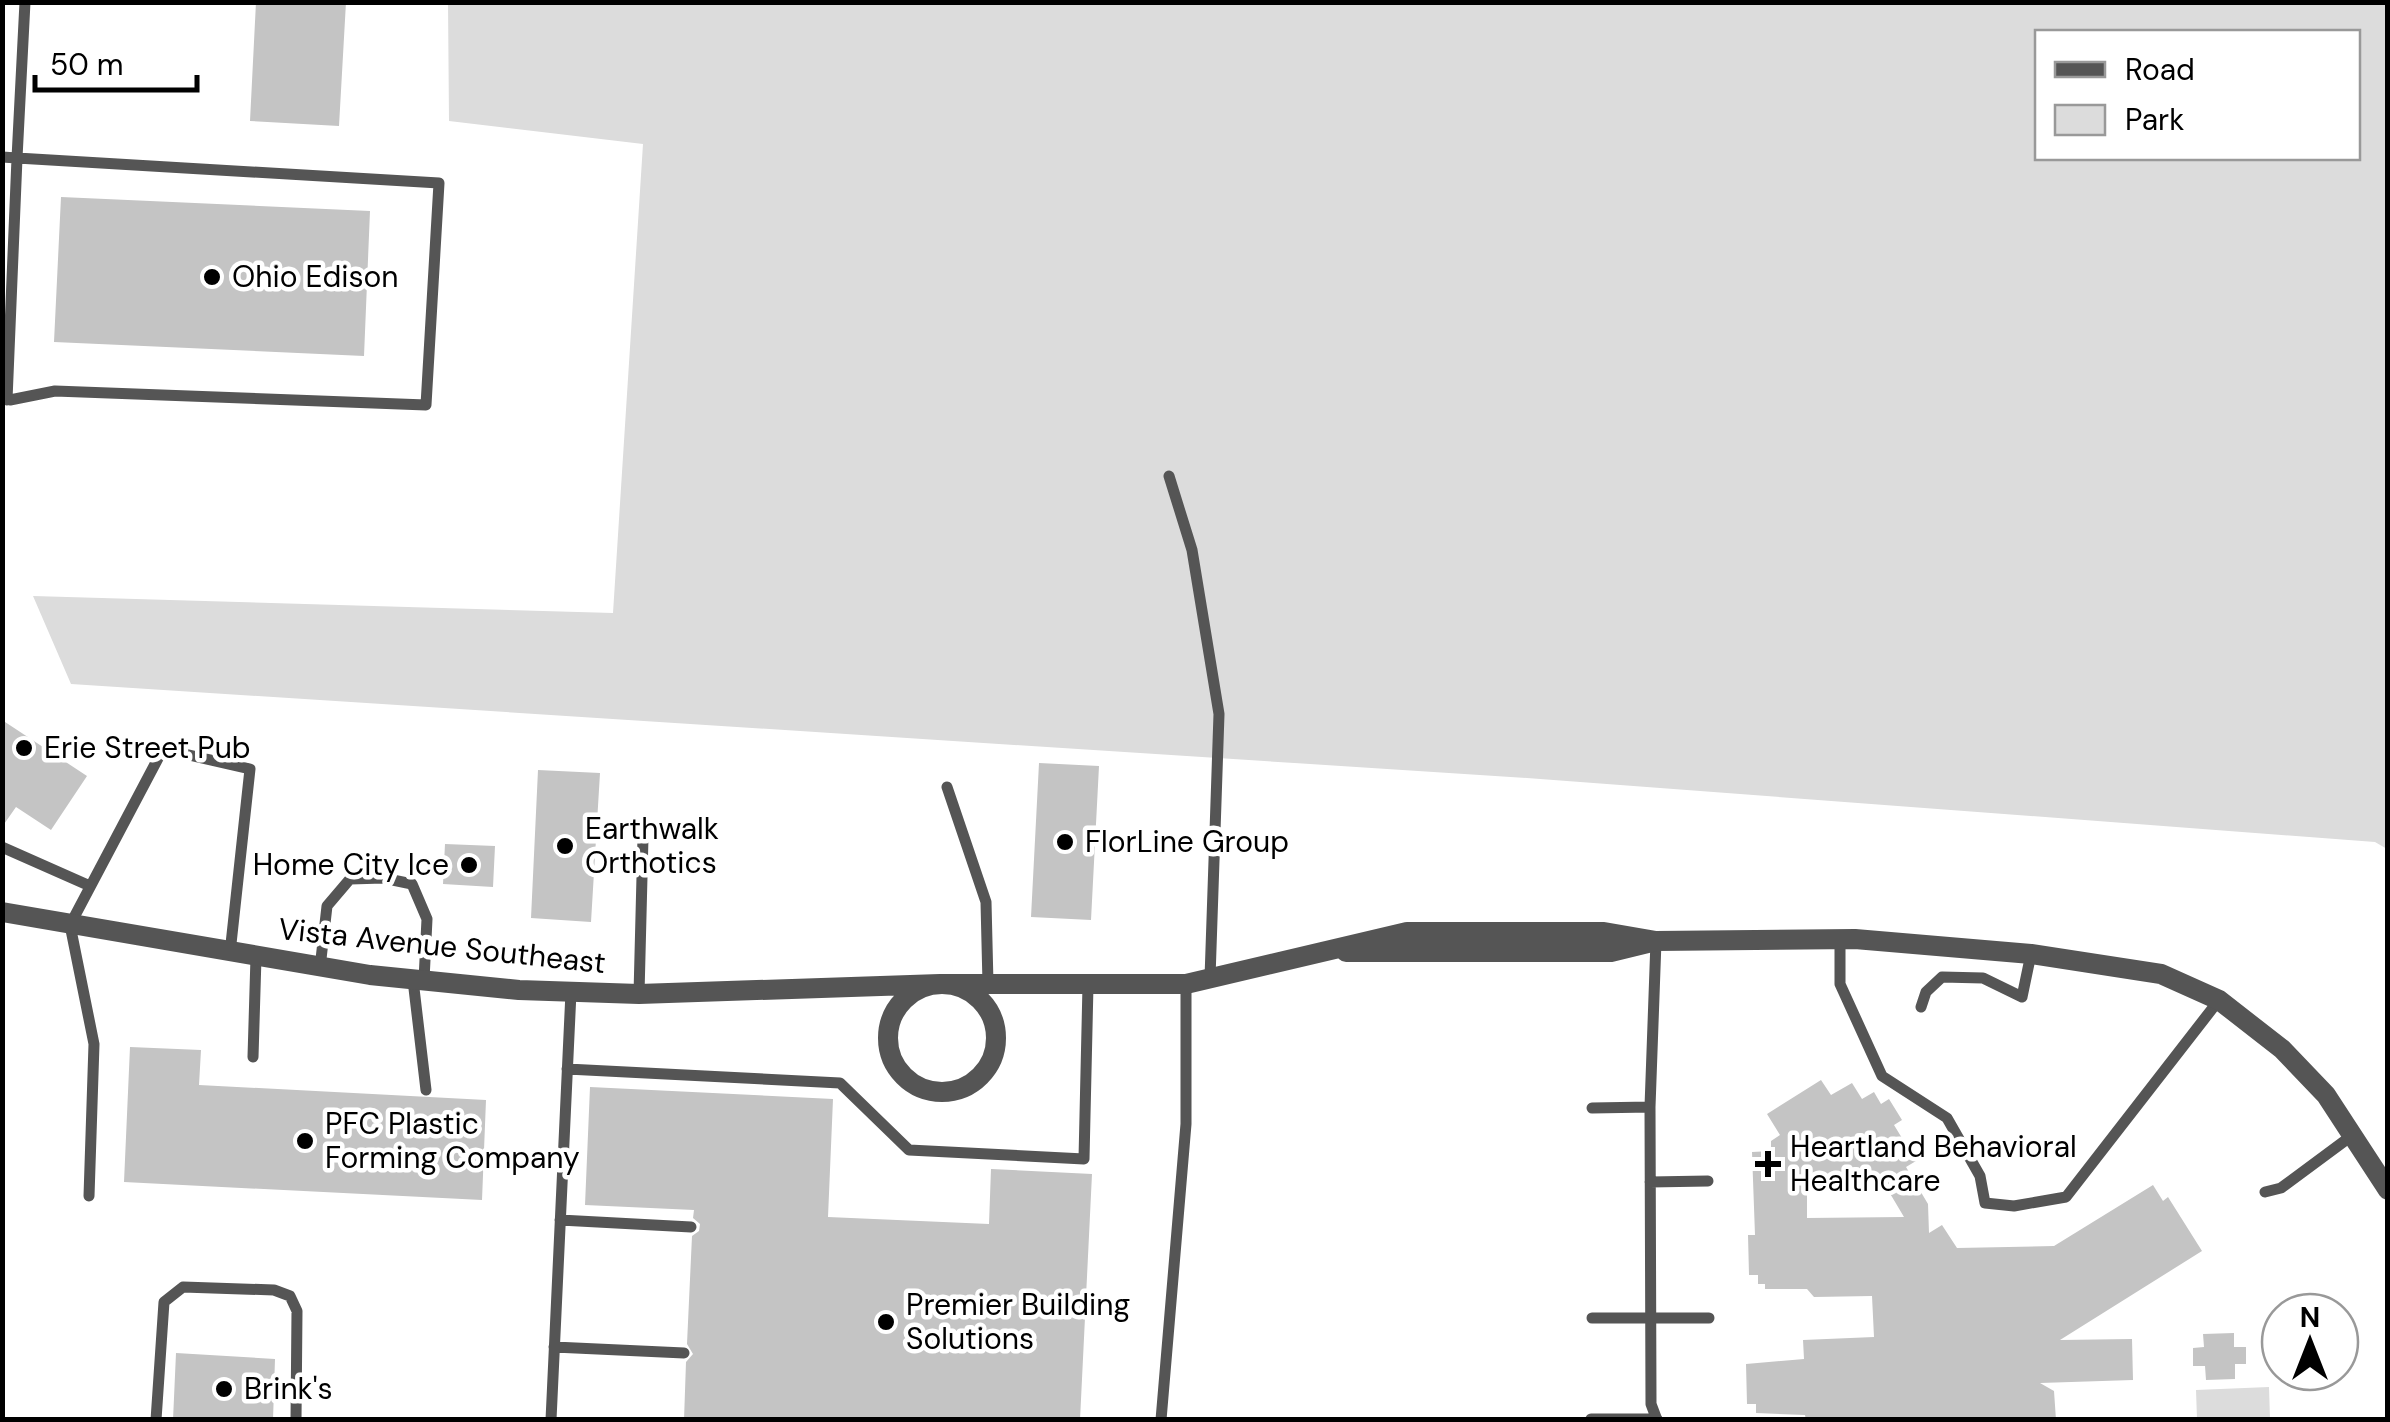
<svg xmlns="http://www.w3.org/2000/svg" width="2390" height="1422" font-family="'DM Sans',sans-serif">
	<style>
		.green { fill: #dcdcdc; fill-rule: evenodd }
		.building { fill: #c4c4c4; fill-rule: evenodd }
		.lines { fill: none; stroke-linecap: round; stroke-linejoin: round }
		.service { stroke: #555; stroke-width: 11 }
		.minor { stroke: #555; stroke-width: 20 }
		.poi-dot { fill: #000; stroke: #fff; stroke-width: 4 }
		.labels { text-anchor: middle; stroke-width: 9; stroke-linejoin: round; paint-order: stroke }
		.poi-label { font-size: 30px; fill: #000; stroke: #fff; text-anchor: start }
		.street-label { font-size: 30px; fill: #000; stroke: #fff }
	</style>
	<rect width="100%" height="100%" fill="#fff"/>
	<path class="green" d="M448,3h1939v846l-12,-7 -848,-64 -1456,-94 -38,-88 580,17 30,-469 -194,-23zM2038,32h320v126h-320z
		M2269,1387l1,32h-73l-1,-29z"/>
	<path class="building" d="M256,2h90l-7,124 -89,-5z
		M61,197l309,14 -6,145 -310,-14z
		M2,720l85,56 -36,54 -35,-23 -14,20z
		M1039,763l60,3 -8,154 -60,-3z
		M538,770l62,3 -9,149 -60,-4z
		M445,844l50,2 -2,41 -50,-3z
		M130,1047l71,3 -2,35 287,15 -4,100 -358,-18z
		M1821,1080l10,15 21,-12 10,16 12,-7 7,12 8,-5 13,21 -8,5 22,36 -10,6 22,37 1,29 13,-8 15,23 97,-2 99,-61 10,16 5,-4 34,54 -142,89 72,-1 1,41 -93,3 14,8 2,29h-250l-1,-5 -49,-2v-9h-9l-1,-40 58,-5 -1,-19 71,-3 -2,-41 -58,1 -7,-8h-42v-5h-7v-9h-9l-1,-40h7l-3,-83 19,-1v-10l9,-6 -13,-21zM1879,1175l25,42 -97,1v-41z
		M590,1087l243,12 -5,118 161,7 2,-55 101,5 -12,246h-396l2,-58 7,-8 -6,-10 5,-108 7,-5 1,-7 -7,-6 1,-8 -109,-5z
		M2234,1333v14h12v17h-11v15l-29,1 -1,-14h-12v-18l11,-1 -1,-13z
		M176,1353l99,6 -2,61h-100z"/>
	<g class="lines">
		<path class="service" d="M2,157l15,1 -10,242
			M10,400l45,-9 371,14 13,-222 -422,-25 8,-156
			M1169,476l23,74 27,164 -9,264
			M947,787l39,115 2,82
			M2,847l88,39
			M1840,939v45l42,92 65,42 33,58 5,27 29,3 52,-9 153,-197
			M1656,941l-6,166 1,297 6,16
			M320,968l7,-62 23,-27 33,-1 29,6 15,35 -3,61
			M413,980l13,110
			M639,994l4,-157
			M1921,1007l5,-15 16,-15 41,1 39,19 9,-43
			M253,1057l3,-100
			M567,1069l273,14 69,67 175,9 4,-174
			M1592,1108l58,-1
			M1650,1182l58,-1
			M2265,1192l16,-4 73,-54
			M89,1196l5,-152 -24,-119 93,-176 87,20 -20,184
			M560,1220l131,7
			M1592,1318h117
			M554,1347l130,6
			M1591,1419h66
			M156,1420l8,-118 19,-15 91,3 16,6 7,15 -1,109
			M551,1420l20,-428
			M1161,1420l25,-296v-140"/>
		<path class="minor" d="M2,912l368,63 149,15 120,4 301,-10h246l221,-52h197l52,9
			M1346,952h265l45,-11 199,-2 176,15 130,20 58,26 63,49 44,46 62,95
			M888 1038a54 54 0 1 1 108 0a54 54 0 1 1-108 0Z"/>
	</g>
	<g class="poi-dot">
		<circle cx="212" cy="277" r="10"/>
		<circle cx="24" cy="748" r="10"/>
		<circle cx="1065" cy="842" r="10"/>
		<circle cx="565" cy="846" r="10"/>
		<circle cx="469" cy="865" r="10"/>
		<circle cx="305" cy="1141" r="10"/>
		<path d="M1763 1149h10v10h10v10h-10v10h-10v-10h-10v-10h10z"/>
		<circle cx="886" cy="1322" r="10"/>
		<circle cx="224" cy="1389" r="10"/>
	</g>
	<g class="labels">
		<g class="poi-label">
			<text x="232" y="287">Ohio Edison</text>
			<text x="44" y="758">Erie Street Pub</text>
			<text x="585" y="839">Earthwalk<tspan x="585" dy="34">Orthotics</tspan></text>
			<text x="1085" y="852">FlorLine Group</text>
			<text x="449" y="875" text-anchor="end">Home City Ice</text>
			<text x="325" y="1134">PFC Plastic<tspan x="325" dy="34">Forming Company</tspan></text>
			<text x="1790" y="1157">Heartland Behavioral<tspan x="1790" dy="34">Healthcare</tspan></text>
			<text x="906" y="1315">Premier Building<tspan x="906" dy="34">Solutions</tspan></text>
			<text x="244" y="1399">Brink's</text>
		</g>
		<g class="street-label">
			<text transform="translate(442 946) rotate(6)" y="10">Vista Avenue Southeast</text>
		</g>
	</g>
	<rect width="2390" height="1422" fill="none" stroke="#000000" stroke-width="10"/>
	<rect x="2035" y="30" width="325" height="130" fill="#ffffff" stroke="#999999" stroke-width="2.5"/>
	<rect x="2055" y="62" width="50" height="15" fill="#555555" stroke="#999999" stroke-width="2.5"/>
	<text x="2125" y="80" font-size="30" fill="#000000">Road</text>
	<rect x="2055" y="105" width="50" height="30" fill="#dcdcdc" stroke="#999999" stroke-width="2.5"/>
	<text x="2125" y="130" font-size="30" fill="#000000">Park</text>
	<g transform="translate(2310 1342)"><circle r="48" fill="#ffffff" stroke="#999999" stroke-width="2.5"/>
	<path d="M0-8L18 38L0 25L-18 38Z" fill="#000000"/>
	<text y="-15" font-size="28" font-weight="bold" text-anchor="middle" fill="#000000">N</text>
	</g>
	<path d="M35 75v15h162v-15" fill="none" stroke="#000000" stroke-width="5"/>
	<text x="50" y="75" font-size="30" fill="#000000" stroke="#ffffff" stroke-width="8" paint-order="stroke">50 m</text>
</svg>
